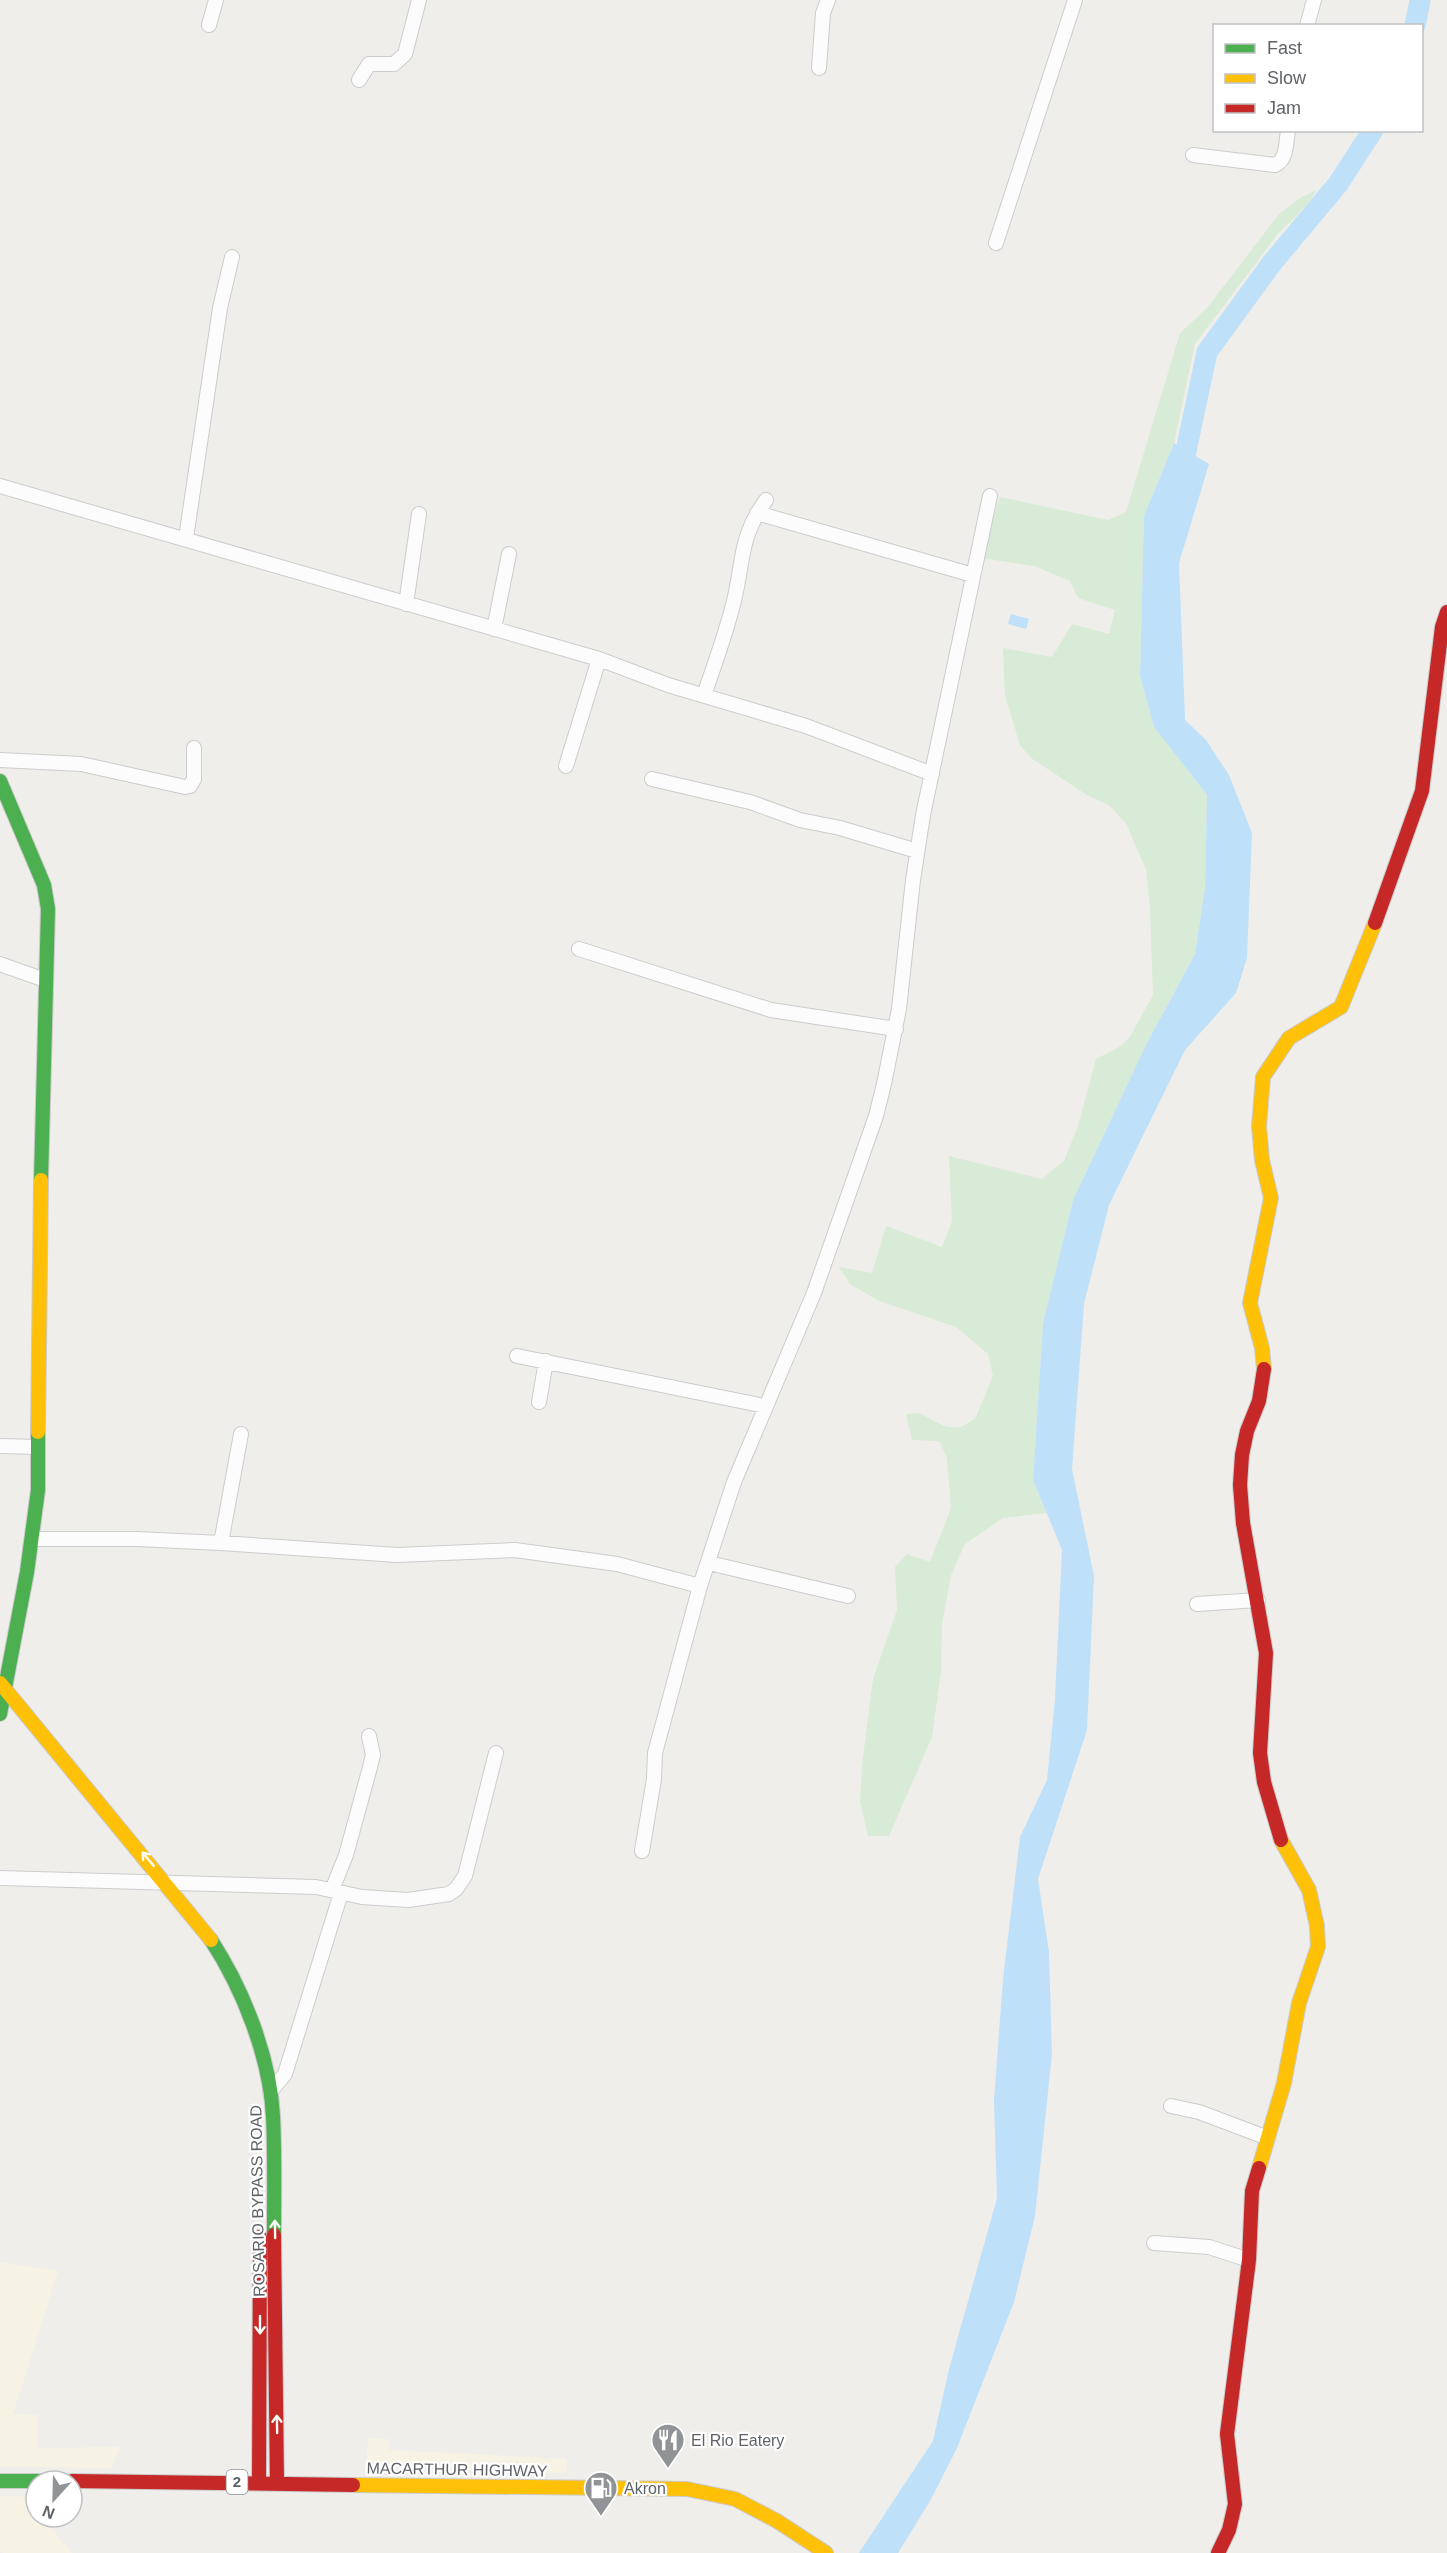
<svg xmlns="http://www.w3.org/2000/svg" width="1447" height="2553" font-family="Helvetica,sans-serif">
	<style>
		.commercial { fill: #f7f3e4 }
		.green { fill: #d8ebd6 }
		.water { fill: #bfe0f9 }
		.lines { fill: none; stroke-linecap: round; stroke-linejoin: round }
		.river { stroke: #bfe0f9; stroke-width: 21 }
		.street-casing { stroke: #cbcccc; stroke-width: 16 }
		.fast-casing { stroke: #cacacb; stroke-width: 16 }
		.slow-casing { stroke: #cacacb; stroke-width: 16 }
		.jam-casing { stroke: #cacacb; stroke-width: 16 }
		.street { stroke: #fdfcfc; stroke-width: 14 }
		.fast { stroke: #4caf50; stroke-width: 14 }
		.slow { stroke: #ffc107; stroke-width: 14 }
		.jam { stroke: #c62828; stroke-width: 14 }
		.oneway { stroke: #f6fbf6 }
		.labels { text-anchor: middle; stroke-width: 4.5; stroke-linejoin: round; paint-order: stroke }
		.shield { fill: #fff; stroke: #8f9295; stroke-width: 1.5 }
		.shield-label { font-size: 15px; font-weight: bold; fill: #5f6368 }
		.street-label { font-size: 16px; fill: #5f6368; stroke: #fff }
		.poi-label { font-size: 16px; fill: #5f6368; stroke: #fff; text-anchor: start }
	</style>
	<rect width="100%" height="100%" fill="#efeeea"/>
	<path class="commercial" d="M0,2262l58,9 -45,143 24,1v33l83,-1 -9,21 -111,-2z
		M368,2438l20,1 1,11 178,9 -1,14 -200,-6z
		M0,2496l36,1v20h10l1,7 25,29h-69l-3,-2z"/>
	<path class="green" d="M1316,190l-7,13 -32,32 -82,109 -21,99 -30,73 -4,160 14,51 53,68 -2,93 -10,66 -49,91 -73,155 -30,123 -10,157 14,33 -44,5 -38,26 -14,31 -9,49 -1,48 -9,65 -43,99h-21l-8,-35 2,-36 11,-86 24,-69 -2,-43 12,-13 23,8 21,-54 -4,-50 -8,-17 -27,-1 -6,-26 13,-1 25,13 15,2 16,-9 18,-43 -5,-22 -32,-27 -77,-26 -29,-17 -11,-17 33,6 14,-47 56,21 10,-26 -3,-65 93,23 22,-18 14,-35 18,-67 25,-13 9,-9 23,-42 -3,-88 -4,-37 -20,-47 -17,-18 -22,-10 -56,-37 -11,-13 -15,-49 -2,-48 49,9 20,-33 37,10 6,-24 -37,-12 -8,-17 -36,-15 -53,-8 19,-61 108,23 18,-8 54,-179 27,-25 72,-94 21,-16z"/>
	<path class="water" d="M1174,443l35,21 -30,99 6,157 21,20 23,35 23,58 -5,125 -11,35 -51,57 -76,155 -25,99 -12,165 22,107 -7,154 -49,149 11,73 3,102 -17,162 -21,86 -57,146 -27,53 -32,52h-39l74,-112 16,-72 48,-171 -3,-98 9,-121 17,-142 27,-57 8,-81 7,-149 -29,-70 10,-157 30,-123 73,-155 49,-91 10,-66 2,-93 -53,-68 -14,-51 4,-160z
		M1011,614l18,5 -3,10 -18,-5z"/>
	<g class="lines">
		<path class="river" d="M1415,26l5,-26
			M1180,479l27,-127 65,-89 66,-79 35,-54"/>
		<g class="street-casing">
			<path id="street" d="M209,25l7,-25
				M1307,26l7,-26
				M819,68l4,-55 5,-13
				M359,80l10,-16h25l11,-10 14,-54
				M1193,155l82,10c12,-5 11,-22 13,-35
				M996,243l79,-243
				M0,486l599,173 69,26 138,41 126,48
				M757,513l216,62
				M186,538l34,-230 12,-51
				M406,604l13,-90
				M494,629l15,-75
				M704,695c11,-31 22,-62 30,-94 10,-42 5,-63 32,-101
				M0,760l81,4 104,23 5,-1 4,-7v-31
				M566,766l33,-107
				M652,779l98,23 50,18 40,8 77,23
				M579,949l192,61 125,19
				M0,964l45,16
				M517,1356l248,50
				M539,1402l7,-41
				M0,1446l38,1
				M32,1539h105l84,4 176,12 118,-5 102,14 83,22
				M221,1543l20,-109
				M709,1563l139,33
				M1197,1604l61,-4
				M642,1851l12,-72 1,-26 45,-167 34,-104 80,-189 62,-177 8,-32 15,-75 14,-129 10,-65 67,-319
				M0,1878l316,9 46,10 46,3 41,-6 7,-5 9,-13 31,-123
				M332,1890l14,-35 23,-84 4,-16 -4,-19
				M270,2092l15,-18 56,-181
				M1171,2106l28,6 69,26
				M1154,2243l55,4 40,13"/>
		</g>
		<g class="fast-casing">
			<path id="fast" d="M0,781l44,104 4,24 -7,271
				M0,1714l27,-142 11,-82v-58
				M211,1940c32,49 59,117 62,176 2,39 1,80 1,119
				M0,2481h40"/>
		</g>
		<g class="slow-casing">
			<path id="slow" d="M1264,1369l-2,-21 -12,-45 21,-105 -9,-38 -3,-34 4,-49 26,-39 52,-31 34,-84
				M38,1432l3,-252
				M0,1683l211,257
				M1259,2168l25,-85 15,-80 19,-56 -1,-21 -8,-36 -28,-50
				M353,2485l334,4 48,10 42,22 49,32"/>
		</g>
		<g class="jam-casing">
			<path id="jam" d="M1375,923l47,-132 20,-164 5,-15
				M1264,1369l-5,32 -12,30 -5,24 -2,30 3,38 23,130 -6,100 4,29 17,58
				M274,2235l3,248
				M72,2481l281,4
				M259,2482l1,-245
				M1218,2553l11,-23 6,-26 -8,-70 22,-174 3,-69 7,-23"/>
		</g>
		<use href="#street" class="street"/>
		<use href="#fast" class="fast"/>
		<use href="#slow" class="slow"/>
		<use href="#jam" class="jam"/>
	</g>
	<defs><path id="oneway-shaft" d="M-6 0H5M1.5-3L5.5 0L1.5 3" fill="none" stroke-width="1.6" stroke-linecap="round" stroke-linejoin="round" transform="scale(1.5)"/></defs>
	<g class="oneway">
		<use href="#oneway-shaft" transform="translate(148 1859) rotate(-130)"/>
		<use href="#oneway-shaft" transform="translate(275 2229) rotate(-91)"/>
		<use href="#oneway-shaft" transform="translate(260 2325) rotate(90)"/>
		<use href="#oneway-shaft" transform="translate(277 2424) rotate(-91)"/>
	</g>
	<defs>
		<g id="restaurant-pin" transform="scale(1.725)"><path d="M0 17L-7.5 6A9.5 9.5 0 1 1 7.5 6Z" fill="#919496" stroke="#fff"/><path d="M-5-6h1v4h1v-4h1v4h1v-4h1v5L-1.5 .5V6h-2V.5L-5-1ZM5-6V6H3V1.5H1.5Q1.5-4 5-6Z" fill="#fff"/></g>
		<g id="fuel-pin" transform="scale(1.725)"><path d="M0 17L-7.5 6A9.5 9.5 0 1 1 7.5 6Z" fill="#919496" stroke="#fff"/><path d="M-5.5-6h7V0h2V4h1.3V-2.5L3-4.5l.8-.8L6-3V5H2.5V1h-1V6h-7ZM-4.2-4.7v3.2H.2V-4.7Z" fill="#fff"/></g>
	</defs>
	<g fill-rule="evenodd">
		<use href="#restaurant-pin" x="668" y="2440"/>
		<use href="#fuel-pin" x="601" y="2488"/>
	</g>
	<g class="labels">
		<rect class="shield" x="226.5" y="2470" width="21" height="24" rx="4.5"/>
		<g class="shield-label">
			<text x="237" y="2487">2</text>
		</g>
		<g class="street-label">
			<text transform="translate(257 2201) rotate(-91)" y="6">ROSARIO BYPASS ROAD</text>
			<text transform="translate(457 2469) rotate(1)" y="6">MACARTHUR HIGHWAY</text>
		</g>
		<g class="poi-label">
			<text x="691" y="2446">El Rio Eatery</text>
			<text x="624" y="2494">Akron</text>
		</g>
	</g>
	<rect x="1213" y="24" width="210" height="108" fill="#ffffff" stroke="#bfc1c3" stroke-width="1.5"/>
	<rect x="1225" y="44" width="30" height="9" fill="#4caf50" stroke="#bfc1c3" stroke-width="1.5"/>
	<text x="1267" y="54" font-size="18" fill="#5f6368">Fast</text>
	<rect x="1225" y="74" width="30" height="9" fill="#ffc107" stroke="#bfc1c3" stroke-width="1.5"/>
	<text x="1267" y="84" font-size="18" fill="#5f6368">Slow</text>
	<rect x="1225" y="104" width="30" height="9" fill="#c62828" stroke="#bfc1c3" stroke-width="1.5"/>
	<text x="1267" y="114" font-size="18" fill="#5f6368">Jam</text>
	<g transform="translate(54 2499) rotate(202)"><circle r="28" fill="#ffffff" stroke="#bfc1c3" stroke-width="1.5"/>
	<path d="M0-4.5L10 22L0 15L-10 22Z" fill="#919496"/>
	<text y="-9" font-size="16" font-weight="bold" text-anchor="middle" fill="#5f6368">N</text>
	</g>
</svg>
